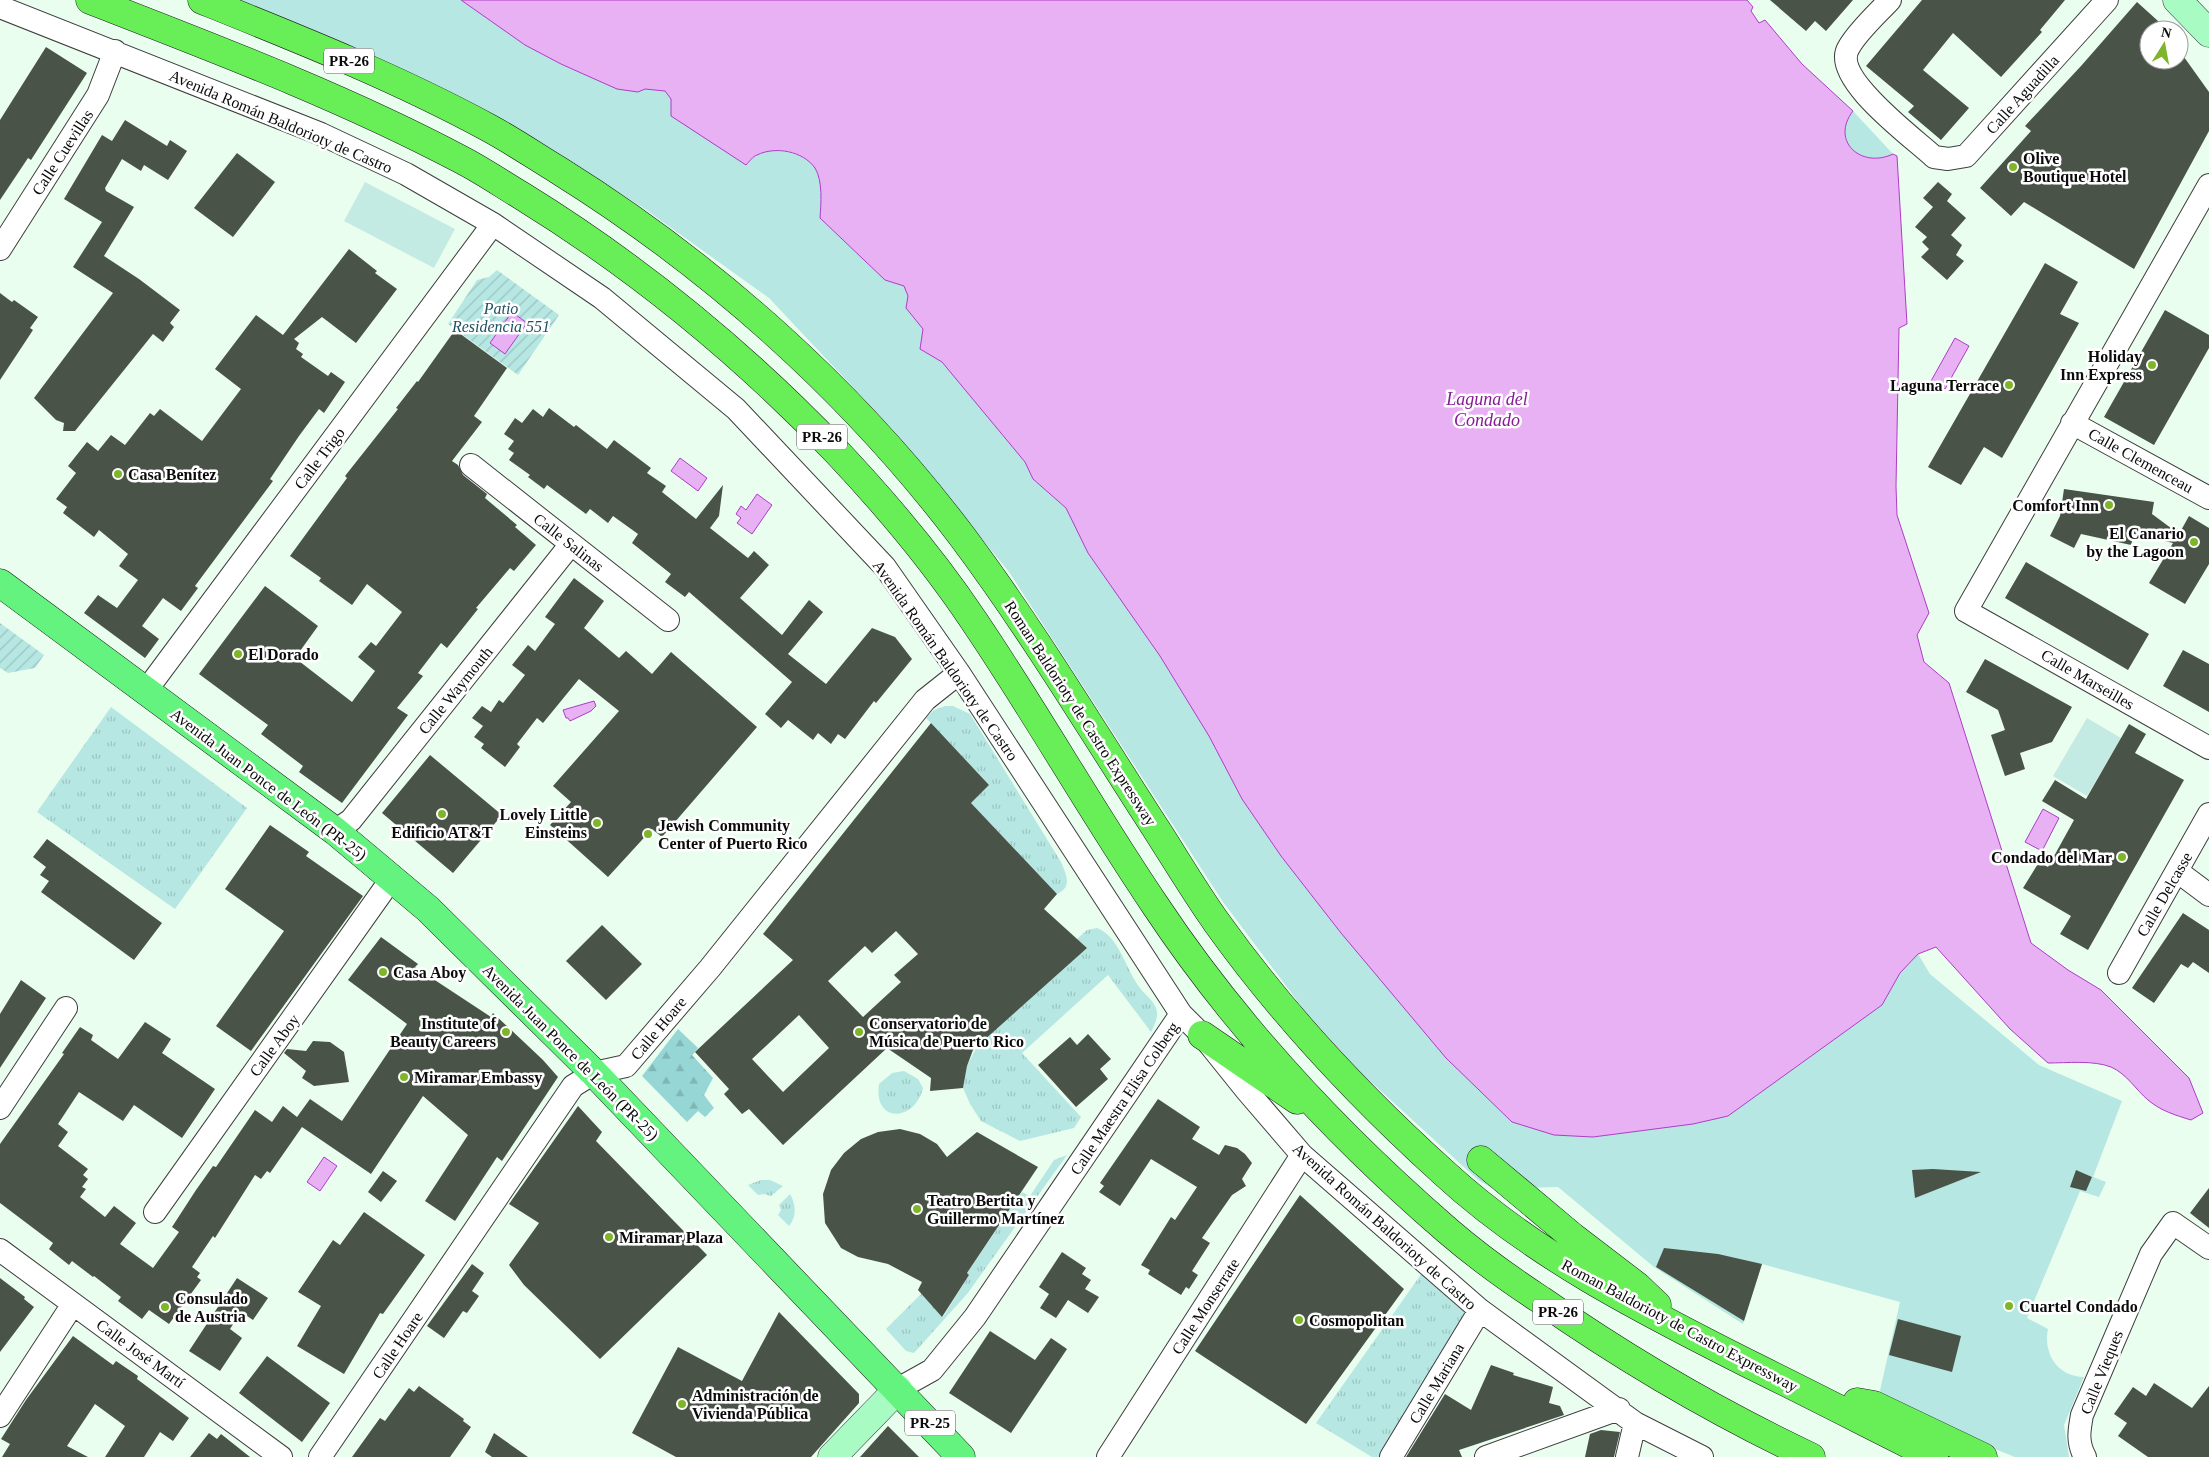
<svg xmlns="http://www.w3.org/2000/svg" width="2209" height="1457" font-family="Georgia,serif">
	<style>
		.grass { fill: url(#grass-tufts) }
		.forest { fill: url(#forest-firs) }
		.park { fill: #b6e7e2 }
		.garden { fill: url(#garden-furrows) }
		.pitch { fill: #c4ebe3 }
		.water { fill: #e7b1f3; stroke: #b03bc8 }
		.building { fill: #4a5348; fill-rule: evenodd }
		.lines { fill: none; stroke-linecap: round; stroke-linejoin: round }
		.street-casing { stroke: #3e3e3e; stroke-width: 24 }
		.secondary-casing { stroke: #2d2d2d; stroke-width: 29 }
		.primary-casing { stroke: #1c1c1c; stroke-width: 29 }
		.highway-casing { stroke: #1c1c1c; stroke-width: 29 }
		.street { stroke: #fff; stroke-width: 22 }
		.secondary { stroke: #a8fcc3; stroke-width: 28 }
		.primary { stroke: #65f380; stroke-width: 28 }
		.highway { stroke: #68ef58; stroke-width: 28 }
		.poi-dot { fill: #7fb529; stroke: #fff; stroke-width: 2 }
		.labels { text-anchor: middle; stroke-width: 5; stroke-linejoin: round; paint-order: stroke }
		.shield { fill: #fff; stroke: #545454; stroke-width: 1 }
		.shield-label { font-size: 15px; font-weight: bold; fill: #0b0b0b }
		.street-label { font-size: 16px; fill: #0b0b0b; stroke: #fff }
		.poi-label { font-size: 16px; font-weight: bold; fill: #0b0b0b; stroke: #fff; text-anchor: start }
		.park-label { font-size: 16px; font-style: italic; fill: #1f5160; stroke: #fff }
		.water-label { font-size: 18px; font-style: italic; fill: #871a97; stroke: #fff }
	</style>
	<defs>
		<pattern id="grass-tufts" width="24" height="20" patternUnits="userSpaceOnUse" patternTransform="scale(1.25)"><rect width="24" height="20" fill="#b6e7e2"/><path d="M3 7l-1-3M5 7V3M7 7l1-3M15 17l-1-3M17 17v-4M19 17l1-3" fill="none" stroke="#9bc5c1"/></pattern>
		<pattern id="forest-firs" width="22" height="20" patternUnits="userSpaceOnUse" patternTransform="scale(1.25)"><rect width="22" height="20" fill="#96d7d6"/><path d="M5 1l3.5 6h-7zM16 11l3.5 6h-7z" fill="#80b7b6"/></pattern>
		<pattern id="garden-furrows" width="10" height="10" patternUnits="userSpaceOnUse" patternTransform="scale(1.25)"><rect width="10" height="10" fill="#b6e7e2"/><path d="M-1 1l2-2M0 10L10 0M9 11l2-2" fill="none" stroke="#9bc5c1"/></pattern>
	</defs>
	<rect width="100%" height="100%" fill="#eafeef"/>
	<path class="grass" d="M945,706h8l17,8 91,148c5,12 12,25 -4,32l-86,-91 18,-18 -63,-67 8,-8z
		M111,707l136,101 -72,101 -138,-97z
		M1097,928c22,8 29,42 43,60 4,6 12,11 15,18 5,9 0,18 -4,26l-43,-57 -86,78 59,64 -7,11 -54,13 -39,-20 -11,-17 -7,-16 4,-22 23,-45 97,-73 -10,-9 10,-9z
		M904,1071l14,8 5,9c-8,34 -50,36 -44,-4l13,-11z
		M1067,1155l-100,139 -53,59 -8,-2 -20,-22 36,-36 21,24 26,-42 -2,-2 55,-81 8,4 24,-36z
		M761,1180h9l13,6 -12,10 -7,-2 -6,1 -10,-10z
		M790,1194c6,11 7,22 -1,32l-11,-11 3,-5 -2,-5z
		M1422,1273l48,38 -87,146h-11l-56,-34z"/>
	<path class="forest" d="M678,1029l20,19 -6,7 21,23 -9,17 10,13 -9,9 -7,-6 -11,11 -45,-46z"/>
	<path class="park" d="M236,0h225l64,45 36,19 57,25 20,3 7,-3 20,2 6,8 2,9 73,57c4,-3 7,-9 12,-11 17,-7 46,-2 57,14 8,13 6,36 5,50l65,62 19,6 4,10 -2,12 17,21 -3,20 22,13 83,100 8,17 33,29 22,45 72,103 49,80 33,63 39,57 60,77 252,204 100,-13 35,-8 154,-111 18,-32 18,-19 12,20 109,91 83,36 -29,76 13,5 -7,15 -19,-6 -53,127 21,11c-5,24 9,48 36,48l-20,48 5,32h-54l-40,-16 -96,-46 21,-93 -138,-38 -19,60 -89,-57 -96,-80 -64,2 -16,-9 -120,-110 -53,-59 -82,-109 -214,-330 -114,-140 -126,-134 -127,-91 -124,-79 -183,-89z
		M1853,111l40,43c-32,15 -63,-13 -40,-43z"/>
	<path class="garden" d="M497,270l62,45 -41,60 -70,-51 29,-44 12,-3z
		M0,623l44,32 -9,13 -27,5 -8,-5z"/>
	<path class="pitch" d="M365,182l90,47 -21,39 -90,-47z
		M2087,718l34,20 -34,58 -34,-20z"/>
	<path class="water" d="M461,0h1286l6,7 -2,4 8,12 6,-3 37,44 51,47c-23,30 8,58 40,43l4,2 10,168 -8,4 -3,158 1,29 32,98 -12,22 7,27 25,21 82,260 37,27 33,20 88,88 14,35 -12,7c-16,-5 -30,-9 -43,-20 -12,-10 -21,-26 -37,-33 -18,-7 -44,-4 -63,-4l-38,-34 -74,-82 -18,7 -18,19 -18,32 -154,111 -35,8 -100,13 -39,-2 -42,-13 -66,-64 -105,-125 -60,-77 -39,-57 -33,-63 -49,-80 -72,-103 -22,-45 -33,-29 -8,-17 -83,-100 -22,-13 3,-20 -17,-21 2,-12 -4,-10 -19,-6 -65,-62c1,-14 3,-37 -5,-50 -12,-17 -40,-22 -58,-13 -4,1 -8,7 -11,10l-75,-49v-17l-6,-8 -20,-2 -7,3 -21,-3 -56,-25 -36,-19z
		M512,312l15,11 -22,31 -15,-11z
		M1955,338l14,8 -24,43 -14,-8z
		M680,458l27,20 -9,13 -27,-20z
		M757,494l15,11 -20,29 -15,-11 4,-5 -5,-4 5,-8 5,4z
		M594,701l2,5 -5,5 -21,10 -2,-3h-2l-3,-8z
		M2043,809l16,9 -17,33 -17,-9z
		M324,1157l13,9 -17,25 -13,-9z"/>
	<path class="building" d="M1770,0h83l-27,31 -11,-10 -9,10z
		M1922,0h143l-25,30 2,2 -41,45 -48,-44 -30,37 46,38 -28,32 -33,-28 6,-6 -48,-40z
		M2137,2l31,28h-19v30h30v-10l30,42v39l-75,138 -110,-67 -13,14 -31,-28 51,-57 -6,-5 56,-60z
		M46,47l41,26 -56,87 -3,-2 -28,42v-80z
		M125,120l42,26 3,-6 17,11 -19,29 -24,-15 -3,6 -19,-12 -17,29 1,3 28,16 -30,49 35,23 41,31 -10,13 4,4 -11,15 -10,-8 -78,97h-12l1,-8 -8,-3 -22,-22 79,-105 -40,-26 29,-45 -38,-23 38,-64 10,6z
		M237,153l38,29 -42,55 -39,-29z
		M1938,182l14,12 -5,7 19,17 -15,17 11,10 -6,10 8,6 -17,19 -26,-23 8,-8 -7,-7 5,-5 -12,-10 18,-20 -10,-9z
		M349,249l28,22 -2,2 22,16 -41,54 -34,-26 -28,22 5,4 -3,6 7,5 -2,3 27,19 3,-4 14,10 -21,31 -5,-4 -20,27 -29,43 3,2 -78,105 3,2 -17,23 -18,-13 -21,28 17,13 -14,19 -61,-45 14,-18 19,13 21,-28 -19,-14 9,-12 -29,-24 -5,7 -31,-24 4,-6 -11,-8 20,-26 -8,-7 19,-24 11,9 13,-16 14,10 25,-32 4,3 6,-7 42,32 39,-52 -26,-20 41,-54 27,20z
		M2045,263l33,19 -18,32 19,9 -77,135 -18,-11 -23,38 -33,-18z
		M0,293l12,9 2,-2 24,17 -8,11 3,2 -33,50z
		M2165,310l44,25v13l-55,97 -50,-28z
		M455,330l52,38 -33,48 8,6 -30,39 6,4 5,10 24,19 -2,4 32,27 -2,2 21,18 -22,26 -4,-3 -34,40 2,1 -31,39 -6,-5 -23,30 5,3 -26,32 11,7 -66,88 -43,-31 4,-6 -42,-32 7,-9 -69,-51 66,-88 53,40 -23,32 57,44 23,-31 -17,-14 13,-15 5,4 26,-34 -35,-28 -15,21 -33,-24 2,-3 -31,-22 57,-78 -2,-2 53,-67 -2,-1 21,-27 1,1z
		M549,408l25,19 2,-2 31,24 7,-9 37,28 -4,5 19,13 -4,6 34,27 27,-34 -4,31 -9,12 38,30 6,-7 15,14 -29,33 42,37 27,-35 14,12 -35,42 38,30 46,-56 23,9 17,22 -36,44 -2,-2 -29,38 -7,-5 -7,10 -13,-11 -5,7 -25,-20 -7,8 -16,-14 27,-32 -103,-90 -4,5 -20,-15 6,-8 -39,-31 6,-9 -25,-18 -5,7 -18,-14 -4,5 -39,-29 -3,4 -16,-12 2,-2 -21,-15 5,-7 -6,-4 6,-8 -10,-7 11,-16 7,5 11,-14 10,8z
		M2064,489l90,13 -2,12 27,20 10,-18 20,12v36l-24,40 -36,-21 24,-40 -39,-9 -3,11 -50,-11 -7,14 -24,-12 10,-20z
		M2026,562l123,72 -21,36 -123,-72z
		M574,578l30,23 -20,27 35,30 7,-7 26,23 19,-22 86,75 -95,110 -10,-8 -44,48 -58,-52 21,-23 -18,-16 66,-75 -40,-32 -36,44 -6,-5 -20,26 3,3 -15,20 -24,-19 3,-4 -10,-7 9,-11 -11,-8 10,-12 9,6 8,-12 4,3 22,-28 -13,-10 16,-20 7,6 20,-27 -10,-7z
		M2183,650l26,14v48l-46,-26z
		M1985,659l87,48 -20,35 -32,11 5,16 -20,7 -14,-41 14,-5 -7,-20 -32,-18z
		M931,723l58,62 -18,18 86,91 -13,15 43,39 -114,102 -6,16 -4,22 -33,3 1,-13 -44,-30 -104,97 -34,-36 -7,5 -18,-20 5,-5 -34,-37 98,-92 -30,-26zM896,931l22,23 -24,21 7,7 -38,35 -35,-36 37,-35 7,7zM799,1015l30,33 -46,44 -31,-33z
		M2129,724l17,10 -11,19 49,27 -96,170 -28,-16 11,-18 -48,-28 16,-26 9,5 26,-47 -32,-19 13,-21 31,19z
		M430,755l72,60 -49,58 -71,-60z
		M270,825l39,27 -3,4 57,40 -112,155 -35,-25 68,-95 -59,-42z
		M47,839l115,84 -28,37 -93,-68 8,-11 -9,-6 6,-8 -13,-10z
		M2183,913l26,17v43l-16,-11 -5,6 -7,-4 -27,39 -22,-15z
		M602,925l40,39 -36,36 -40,-39z
		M381,937l37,27 -3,3 76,50 2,-4 50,47 15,17 -56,84 -5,-4 -42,64 -30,-20 43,-66 -45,-39 -52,78 -69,-47 -32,46 -3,-2 -6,8 -6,-4 -40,63 -2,-2 -21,31 8,6 -3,4 4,3 -32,44 -20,-14 -7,9 -24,-18 3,-4 -27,-21 -1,1 -21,-16 -3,4 -20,-16 4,-6 -53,-40v-59l64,-90 -2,-1 18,-26 13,8 -2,5 27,19 27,-37 26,17 -9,14 53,36 -33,49 -48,-33 -11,16 -44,-29 -21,32 10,8 -10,14 30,23 -5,6 5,4 -6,8 4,2 -6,8 25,20 9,-11 22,17 -16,21 33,24 26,-36 -7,-5 24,-37 17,-24 3,1 39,-57 17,12 11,-16 14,11 13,-18 32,22 65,-97 -59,-44z
		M21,980l25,18 -46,70v-54z
		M1088,1034l23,25 -11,10 8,10 -32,28 -38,-42 32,-28 7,8z
		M313,1041l17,1 14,10 5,30 -35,4 -12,-8 4,-7 -22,-18 3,-4 19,2z
		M1158,1099l42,28 -8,12 27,16 6,-10 12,3 8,6 7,9 -10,16 4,7 -14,9 -30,43 8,5 -18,28 6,4 -9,14 -3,-2 -5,8 -33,-21 2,-4 -9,-5 30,-48 4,3 22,-33 -46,-28 -31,47 -21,-14 5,-6 -4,-3z
		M578,1106l24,26 -6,9 111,114 -107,104 -76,-74 -15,-20 30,-42 -30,-19z
		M900,1129l20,5 17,10 10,13 30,-25 61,35 -71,106 2,2 -27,42 -24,-27 4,-8 -34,-18 -30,-7 -17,-9 -16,-25 -2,-29 8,-24 13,-17 17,-14 17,-7z
		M1933,1169l48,3 -66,26 -3,-28z
		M2076,1170l16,7 -6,14 -16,-4z
		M383,1171l14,10 -16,21 -13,-10z
		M2209,1188v40l-19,-15z
		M1300,1195l104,94 -98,135 -111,-73z
		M364,1212l61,43 -42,59 -3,-1 -36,61 -47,-28 24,-40 -23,-14 35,-52 7,5z
		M1664,1248l54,6 44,10 -18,57 -88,-54z
		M1062,1252l24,16 -4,6 9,6 -6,9 14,8 -11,16 -20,-13 -12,18 -16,-10 9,-14 -10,-7z
		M472,1264l12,9 -12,18 7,5 -12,17 -4,-2 -19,27 -17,-12z
		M0,1278l25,19 -1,2 10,8 -34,45z
		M237,1278l31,20 -15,22 -12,-8 -11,17 12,9 -22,33 -31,-20z
		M779,1312l80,82v9l-48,54h-135l-44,-24 46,-86 64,34z
		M1898,1319l63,17 -9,36 -63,-17z
		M990,1331l45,29 16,-22 16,11 -56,84 -62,-40z
		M73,1336l40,29 3,-4 22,15 -1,3 52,39 -16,23 -13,-9 -16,25h-39l20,-31 -30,-22 -28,42 21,11h-86l8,-13 -9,-5 25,-39z
		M267,1356l63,47 -28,39 -63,-49z
		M1491,1365l23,8 -1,2 40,12 -4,16 11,3 4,9 -105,35 3,7h-56l39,-63 26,16z
		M2154,1383l38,25 17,-22v71h-61l-30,-21 9,-13 -13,-9 19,-27 13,9z
		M419,1386l45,33 -1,2 8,6 -21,30h-98l28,-39 5,3 24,-33 5,4z
		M888,1426l31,31h-59z
		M1601,1430l19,2 -6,25h-29l5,-23z
		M209,1433l8,6 4,-5 29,23h-60z
		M494,1433l34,24h-36l-7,-5z"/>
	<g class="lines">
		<g class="street-casing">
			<path id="street" d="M1890,0c-13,14 -32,31 -41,47 -20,30 65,91 85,110l14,2 18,-3 141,-156
				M0,7l321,127 85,40 87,50 109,74 134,111 149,158 74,106 222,341 21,21 45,56 55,64 178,155 155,113 67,34
				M2209,185l-243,426 243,137
				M0,249l98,-154 17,-44
				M2072,423l137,75
				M471,465l197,155
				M145,692l348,-468
				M335,831l16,-11 220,-276
				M2177,871l32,24
				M2119,973l90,-159
				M0,1108l66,-100
				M155,1212l237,-334
				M0,1250l281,207
				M898,1389l34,-19 43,-53 206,-303
				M0,1416l73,-112
				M320,1457l253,-371 21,-13 32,-7 84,-98 215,-268 34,-27
				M1108,1457l194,-302
				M1391,1457l89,-147
				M1486,1457l133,-48
				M1627,1457l8,-34
				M2085,1457c-8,-15 -6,-26 -3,-42l69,-161 22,-31 36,25"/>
		</g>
		<g class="secondary-casing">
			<path id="secondary" d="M2177,0l32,33
				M832,1457l66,-68"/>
		</g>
		<g class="primary-casing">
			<path id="primary" d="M0,583l335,248 93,78 166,164 367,384"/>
		</g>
		<g class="highway-casing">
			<path id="highway" d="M90,0c126,49 253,97 372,160 21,11 40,24 60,36 115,71 220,157 314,255 50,53 98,110 138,170 63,93 118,191 181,284 81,122 182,230 293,326 29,25 61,48 93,69 86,60 175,112 270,157
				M202,0c97,39 195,78 287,128 24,13 46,28 69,42 154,96 294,221 403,365 72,96 134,200 199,300 19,30 37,60 57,88 65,91 143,174 226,249 89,82 197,137 304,191 63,31 125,63 187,94
				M1202,1035l95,65
				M1481,1160l92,77 64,49 20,19
				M1857,1402l17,3 109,52"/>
		</g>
		<use href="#street" class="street"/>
		<use href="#secondary" class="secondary"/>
		<use href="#primary" class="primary"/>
		<use href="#highway" class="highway"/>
	</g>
	<g class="poi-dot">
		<circle cx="2013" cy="167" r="5"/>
		<circle cx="2152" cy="365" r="5"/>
		<circle cx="2009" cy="385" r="5"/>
		<circle cx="118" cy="474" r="5"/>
		<circle cx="2109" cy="505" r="5"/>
		<circle cx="2194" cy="542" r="5"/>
		<circle cx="238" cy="654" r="5"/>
		<circle cx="442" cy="814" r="5"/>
		<circle cx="597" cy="823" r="5"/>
		<circle cx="648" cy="834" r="5"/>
		<circle cx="2122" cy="857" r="5"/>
		<circle cx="383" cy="972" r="5"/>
		<circle cx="506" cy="1032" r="5"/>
		<circle cx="859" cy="1032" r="5"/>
		<circle cx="404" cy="1077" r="5"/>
		<circle cx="917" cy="1209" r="5"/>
		<circle cx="609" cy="1237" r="5"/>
		<circle cx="2009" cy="1306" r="5"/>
		<circle cx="165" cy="1307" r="5"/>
		<circle cx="1299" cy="1320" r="5"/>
		<circle cx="682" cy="1404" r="5"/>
	</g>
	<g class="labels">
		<g class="shield">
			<rect x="324" y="48.5" width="50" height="25" rx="4"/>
			<rect x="797" y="424.5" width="50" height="25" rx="4"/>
			<rect x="1533" y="1299.5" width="50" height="25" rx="4"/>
			<rect x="905" y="1410.5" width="50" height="25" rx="4"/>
		</g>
		<g class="shield-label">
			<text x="349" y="66">PR-26</text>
			<text x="822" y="442">PR-26</text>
			<text x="1558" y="1317">PR-26</text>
			<text x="930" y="1428">PR-25</text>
		</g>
		<g class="street-label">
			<text transform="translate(2022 94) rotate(-48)" y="6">Calle Aguadilla</text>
			<text transform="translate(281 121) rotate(23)" y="6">Avenida Román Baldorioty de Castro</text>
			<text transform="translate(62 152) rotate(-57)" y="6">Calle Cuevillas</text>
			<text transform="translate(319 458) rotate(-53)" y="6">Calle Trigo</text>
			<text transform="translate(2141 460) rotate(29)" y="6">Calle Clemenceau</text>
			<text transform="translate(569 542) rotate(38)" y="6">Calle Salinas</text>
			<text transform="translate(946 660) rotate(55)" y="6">Avenida Román Baldorioty de Castro</text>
			<text transform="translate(2088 679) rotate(30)" y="6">Calle Marseilles</text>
			<text transform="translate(455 690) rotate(-51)" y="6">Calle Waymouth</text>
			<text transform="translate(1081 713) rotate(57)" y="6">Roman Baldorioty de Castro Expressway</text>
			<text transform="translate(269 784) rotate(37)" y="6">Avenida Juan Ponce de León (PR-25)</text>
			<text transform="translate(2164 894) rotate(-60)" y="6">Calle Delcasse</text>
			<text transform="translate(658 1028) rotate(-50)" y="6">Calle Hoare</text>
			<text transform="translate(274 1045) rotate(-54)" y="6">Calle Aboy</text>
			<text transform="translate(571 1052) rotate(45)" y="6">Avenida Juan Ponce de León (PR-25)</text>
			<text transform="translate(1124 1098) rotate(-56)" y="6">Calle Maestra Elisa Colberg</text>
			<text transform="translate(1385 1226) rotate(42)" y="6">Avenida Román Baldorioty de Castro</text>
			<text transform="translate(1205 1306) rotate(-57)" y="6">Calle Monserrate</text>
			<text transform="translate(1680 1325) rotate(28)" y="6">Roman Baldorioty de Castro Expressway</text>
			<text transform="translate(397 1345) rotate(-56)" y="6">Calle Hoare</text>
			<text transform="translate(141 1353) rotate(36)" y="6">Calle José Martí</text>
			<text transform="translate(2101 1372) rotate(-68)" y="6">Calle Vieques</text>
			<text transform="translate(1436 1383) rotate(-59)" y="6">Calle Mariana</text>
		</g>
		<g class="poi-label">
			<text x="2023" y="164">Olive<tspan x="2023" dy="18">Boutique Hotel</tspan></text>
			<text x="2142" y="362" text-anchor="end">Holiday<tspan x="2142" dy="18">Inn Express</tspan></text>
			<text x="1999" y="391" text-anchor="end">Laguna Terrace</text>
			<text x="128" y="480">Casa Benítez</text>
			<text x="2099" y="511" text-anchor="end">Comfort Inn</text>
			<text x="2184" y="539" text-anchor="end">El Canario<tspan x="2184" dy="18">by the Lagoon</tspan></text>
			<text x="248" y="660">El Dorado</text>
			<text x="587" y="820" text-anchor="end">Lovely Little<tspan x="587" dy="18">Einsteins</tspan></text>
			<text x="658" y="831">Jewish Community<tspan x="658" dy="18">Center of Puerto Rico</tspan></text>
			<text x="442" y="838" text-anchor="middle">Edificio AT&amp;T</text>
			<text x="2112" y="863" text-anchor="end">Condado del Mar</text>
			<text x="393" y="978">Casa Aboy</text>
			<text x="496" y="1029" text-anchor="end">Institute of<tspan x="496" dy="18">Beauty Careers</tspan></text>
			<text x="869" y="1029">Conservatorio de<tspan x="869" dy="18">Música de Puerto Rico</tspan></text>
			<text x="414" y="1083">Miramar Embassy</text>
			<text x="927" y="1206">Teatro Bertita y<tspan x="927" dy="18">Guillermo Martínez</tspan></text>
			<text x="619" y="1243">Miramar Plaza</text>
			<text x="175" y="1304">Consulado<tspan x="175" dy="18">de Austria</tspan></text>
			<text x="2019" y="1312">Cuartel Condado</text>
			<text x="1309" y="1326">Cosmopolitan</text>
			<text x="692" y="1401">Administración de<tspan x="692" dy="18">Vivienda Pública</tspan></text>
		</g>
		<g class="park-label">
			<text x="501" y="314">Patio<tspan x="501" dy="18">Residencia 551</tspan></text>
		</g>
		<g class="water-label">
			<text x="1487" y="405">Laguna del<tspan x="1487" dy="21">Condado</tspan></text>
		</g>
	</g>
	<g transform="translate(2164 45) rotate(11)"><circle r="24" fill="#ffffff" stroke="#9d9d9d"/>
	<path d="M0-4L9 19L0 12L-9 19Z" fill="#7fb529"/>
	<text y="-8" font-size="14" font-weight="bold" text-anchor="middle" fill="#0b0b0b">N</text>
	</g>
</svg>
